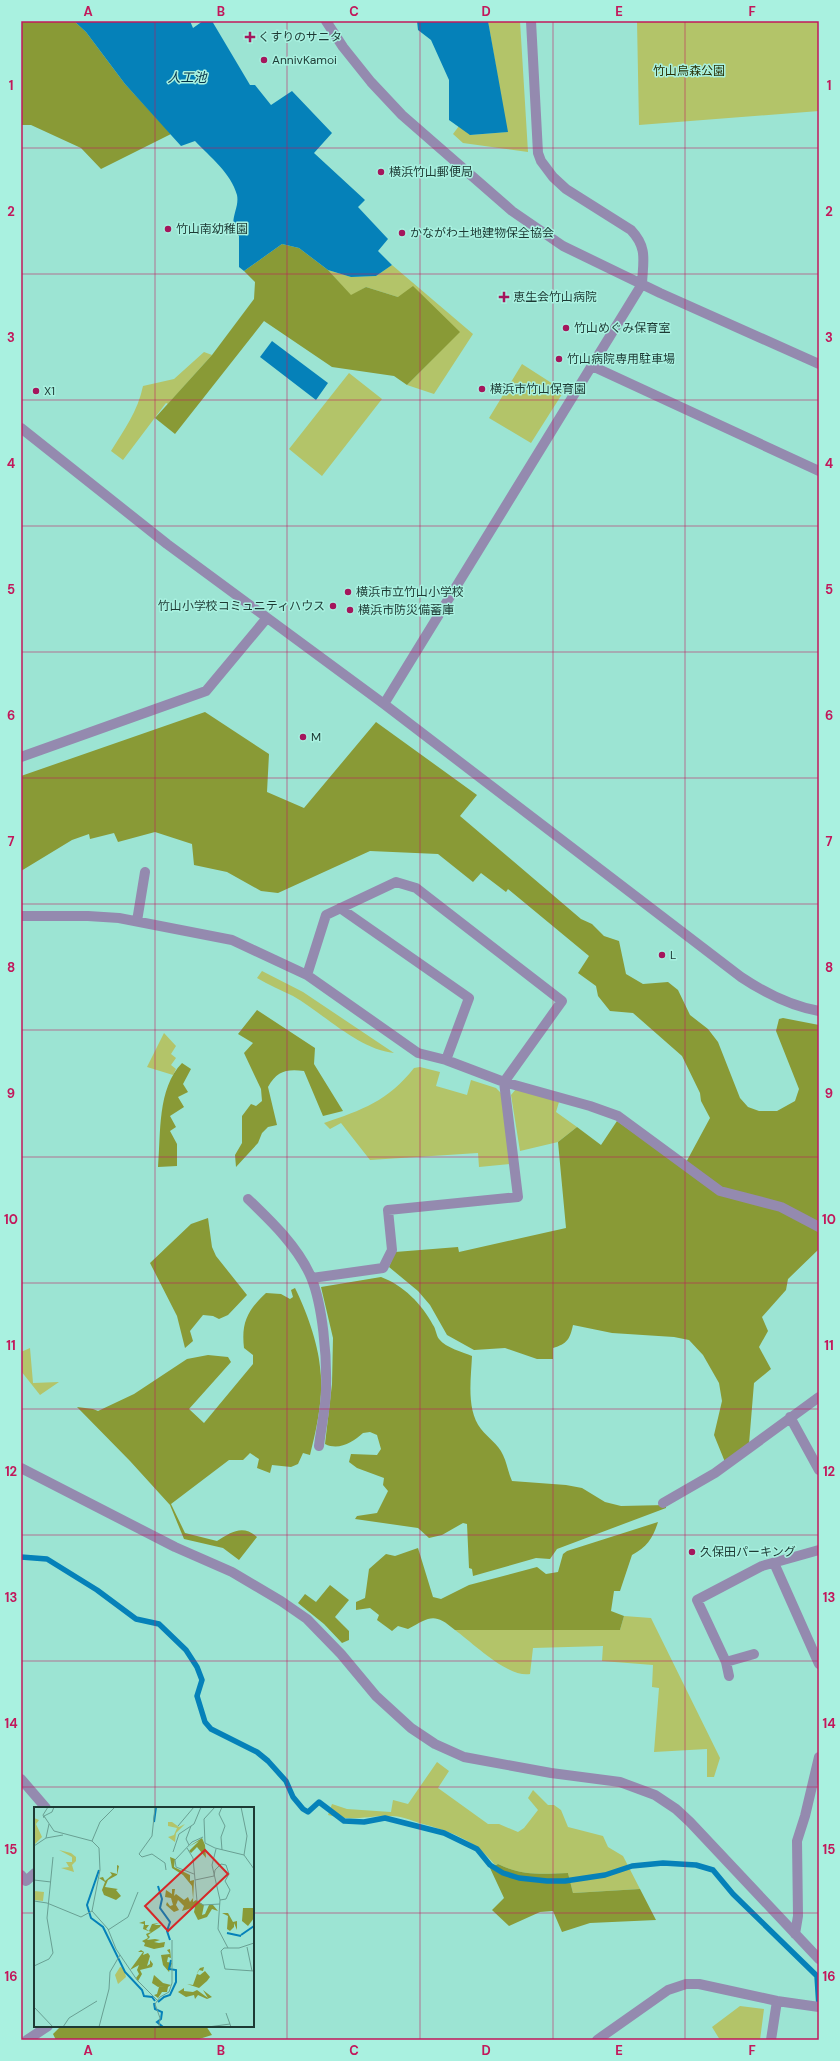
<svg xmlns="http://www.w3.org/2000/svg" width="840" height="2061" font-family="'DM Sans','Noto Sans JP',sans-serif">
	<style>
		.green { fill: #b3c469 }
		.forest { fill: #899a36 }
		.water { fill: #0581b9 }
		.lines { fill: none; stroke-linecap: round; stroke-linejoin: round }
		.stream { stroke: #0581b9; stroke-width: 5.5 }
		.minor { stroke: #948aaf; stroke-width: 10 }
		.grid { fill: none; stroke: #c2185b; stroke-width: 1; stroke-opacity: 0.55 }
		.poi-dot { fill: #a4165c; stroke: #a9f1e0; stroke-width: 1.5 }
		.labels { text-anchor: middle; stroke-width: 3; stroke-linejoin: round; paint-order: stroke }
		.poi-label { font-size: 12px; fill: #1d3a34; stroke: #a9f1e0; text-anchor: start }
		.park-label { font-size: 12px; fill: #293005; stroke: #a9f1e0 }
		.water-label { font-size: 13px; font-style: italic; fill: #033048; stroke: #a9f1e0 }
		.inset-river { fill: none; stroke: #0581b9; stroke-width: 2 }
		.inset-road { fill: none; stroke: #69a093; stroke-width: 1 }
		.view { fill: #d62828; fill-opacity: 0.15; stroke: #d62828; stroke-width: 2 }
		.inset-edge { fill: none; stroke: #1d3a34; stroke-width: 2 }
		.neatline { fill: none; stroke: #c2185b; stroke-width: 1.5 }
		.grid-label { font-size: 13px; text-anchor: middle; font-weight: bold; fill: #c2185b }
	</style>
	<rect width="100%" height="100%" fill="#9ce4d3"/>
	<path class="green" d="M488,21h32l8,131 -65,-9 -10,-9 6,-8 12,9 36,-3z
		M637,21h182v90l-180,14z
		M392,265l81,69 -39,60 -27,-9 52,-53 -61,-35 -32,-10 -15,9 -23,-26 23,7 25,-1z
		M204,352l8,3 -44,49 -2,-1 -43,57 -12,-9c13,-21 27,-40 32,-65l31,-7z
		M522,364l42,27 -33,52 -42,-25z
		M349,373l33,26 -60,77 -33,-27z
		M262,971l41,21 91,61c-36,-4 -70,-39 -101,-57 -12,-6 -24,-11 -36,-18z
		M164,1033l12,13 -5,8 5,4 -5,7 5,4 -3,6 -26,-8z
		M420,1067l20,5 -4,14 31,9 4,-15 25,8 5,5 9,71 -31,3 -1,-14 -108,7 -29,-37 -11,6 -6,-6c38,-13 64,-22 90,-55z
		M516,1089l43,13 -3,10 21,15 -19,15 -38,9 -9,-56z
		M30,1348l3,35 26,-1 -19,13 -19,-24v-19z
		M624,1616l27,2 69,140 -6,19h-7v-28l-53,3 5,-64 -7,-1 1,-22 -51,-4 1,-15 -70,2 -3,26c-22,4 -57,-31 -75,-44h165z
		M437,1762l12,9 -11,17 50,36h11l19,8 6,-4 14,-18 -10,-12 5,-8 15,15h6l7,5 7,17 35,9 5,11 15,9 17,33 -67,4 -5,-20c-26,1 -46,3 -70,-9l-3,1c-20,-25 -45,-34 -76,-42 -8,-3 -18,-7 -27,-7 -24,-1 -39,6 -64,-1l4,-11 15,5 44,3 2,-12 15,4z
		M740,2006l24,3 -4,31h-40l-8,-13z"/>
	<path class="forest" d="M21,21h53l12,11 39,52 46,50 -70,35 -20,-21 -50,-23h-10z
		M282,244l17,4 29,22 23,25 15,-8 32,10 15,-11 47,46 -53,53 -13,-9 -62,-9 -68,-46 -89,113 -20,-16 57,-63 42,-56 1,-17 -11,-11z
		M205,712l64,42 -2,38 37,16 72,-86 101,73 -17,21 121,103 11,5 12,12 15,5 7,33 17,10 25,-2 10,8 12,25 18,14 10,13 22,56 8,9 11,4h18l18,-10 4,-12 -23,-58 3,-12 4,-1 36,7v224l-31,30 -2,11 -24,27 6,14 -9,16 12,22 -17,14 -5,61 -24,18 -11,-27 8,-34 -3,-18 -16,-28 -14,-15 -15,-3 -62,-4 -39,-8c-3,14 -6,19 -20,23v11h-16l-32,-11 -31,2 -27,-15 -17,-30 -12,-14 -29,-24 6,-15 63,-5 1,5 107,-24 -8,-86 19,-15 24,18 16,-24 66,47 27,-50 -9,-17 -1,-8 -18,-37 -49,-43 -23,-2 -12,-15 -2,-10 -18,-13 11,-17 -81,-67 -2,3 -25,-19 -8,9 -35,-28 -68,-3 -92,42 -17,-2 -34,-19 -33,-7 -2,-21 -37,-12 -37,10 -4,-9 -24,6 -1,-5 -17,6 -51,31v-95z
		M257,1010l58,38 -1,16 29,47 -20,5 -19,-45c-18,-2 -27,0 -36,16l9,38 -9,2 -6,6 -4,10 -22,24 -1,-12 7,-12v-27l9,-12 5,2 6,-5 -1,-12 -17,-36 9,-10 -15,-9z
		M182,1063l9,6 -8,15 5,8 -10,5 6,10 -14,9 6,11 -6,4 7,13v22l-19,1c3,-34 -1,-78 24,-104z
		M208,1218l4,29 4,9 31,39 -19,20 -9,4 -6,-3 -10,-1 -13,16 3,10 -8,7 -8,-32 -27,-53 41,-39z
		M381,1277c22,8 41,27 52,48 3,4 3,10 6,14 7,9 24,13 33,17 -1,23 -6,54 9,73 7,9 17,15 22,26 4,8 5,17 9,26l54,4 16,3 23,14 16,4 45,-1v3l-109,41 -7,10 -14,-1 -63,18 -1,-7 -3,-1 -2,-44 -4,-1 -21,12 -13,3 -11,-10 -63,-9 2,-3 20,-3 11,-22 -5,-6 1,-7 -27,-10 -8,-6 2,-8 26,1 4,-6 -4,-14 -7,-3 -7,1c-10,9 -24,18 -38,11l7,-60 1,-46 -12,-51z
		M295,1288c11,22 23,55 25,79 4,29 -3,60 -10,88l-7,-2 -5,11 -7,3 -19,-2 -2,8 -13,-5 2,-9 -9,-6 -7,7h-14l-58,44 14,29 32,8c14,-9 26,-17 40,-4l-18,23 -16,-12 -39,-9 -14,-34 -40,-44 -53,-54 16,2 5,2 36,-17 53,-35 21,-4 20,2 3,5 -42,47 15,14 49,-59v-9l-9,-7c-3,-26 4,-38 22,-55l15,1 9,5 3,-2 -2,-7z
		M658,1522c-5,16 -11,25 -26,33l-12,36h-6l-3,20 13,5 -4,14h-165c-21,-18 -25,-13 -47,-1l-10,-3 -6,5 -15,-11 2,-5 -9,-7 -14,2v-8l9,-4 4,-29 17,-15 9,2 23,-8 15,49 8,2 28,-14 68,-18 9,7 12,-2 5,-18 4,-3z
		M330,1585l19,15 -14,17 14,14v9l-7,3 -18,-19 -26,-21 7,-9 11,8z
		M498,1864c24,12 44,10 70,9l5,20 67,-4 16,31 -66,3 -28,9 -9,-21 -13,1 -31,14 -17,-16 12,-12 -14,-30z
		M67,2026h139l6,9 -16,5h-140l-3,-6 7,-7z"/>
	<path class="water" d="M74,21h116l3,7 10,-7h9l38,64h5l16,20 21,-14 40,42 -18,20 51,47 -7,7 30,32 -10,12 14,14 -16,11 -25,1 -23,-7 -29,-22 -17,-4 -38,27 -5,-4v-31c-13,-15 1,-26 -2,-41 -6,-22 -27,-38 -42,-54l-14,5 -56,-62 -39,-52z
		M417,21h71l20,111 -38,3 -21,-15v-40l-18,-40 -13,-10z
		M272,341l56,42 -12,17 -56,-43z"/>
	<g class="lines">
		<path class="stream" d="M21,1557l26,2 50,31 39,29 23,5 27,26 11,17 5,13 -5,16 8,26 6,7 46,23 11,9 18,20 7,16 10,12 5,3 11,-10 25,19 20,1 21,-4 59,15 33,16 13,16 13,8 16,5 28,3h18l40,-6 27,-9 31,-3 33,2 17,5 20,24 84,82 2,31"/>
		<path class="minor" d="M326,21l17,26 28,35 31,33 110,96 51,35 97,47 159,71
			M592,366l227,105
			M21,428l146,116 217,160 357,273c24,16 49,29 78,34
			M384,704l258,-420c1,-23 6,-36 -11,-54l-65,-41 -13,-12 -12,-16 -3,-8 -7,-132
			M21,757l185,-66 60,-72
			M340,908l129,90 -23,62
			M21,916h67l31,2 113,22 75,35 111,78 28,7 58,22 86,24 28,10 102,75 61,16 38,20
			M137,921l8,-49
			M307,975l19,-60 70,-33 20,6 146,113 -58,81 14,115 -130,13 4,40 -9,18 -71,10
			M248,1199c24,23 50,48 63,78 12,29 16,80 15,112 0,18 -5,38 -7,57
			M790,1417l29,53
			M21,1468l154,79 57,25 49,29 26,18 34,35 35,42 35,32 24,16 29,13 87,16 69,9 35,13 21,14 14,13 129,137
			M663,1503l52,-30 104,-76
			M774,1563l45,101
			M726,1662l28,-8
			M729,1676l-3,-14 -29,-62 65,-34 57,-16
			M21,1779l25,29
			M21,1875l5,6 9,-8
			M795,1934l3,-18 -1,-75 8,-25 14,-59
			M27,2040l21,-14
			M597,2040l71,-50 18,-6h13l78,17 42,6
			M771,2040l6,-39"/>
	</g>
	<path class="grid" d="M155,21v1787M287,21v2019M420,21v2019M553,21v2019M685,21v2019M21,148h798M21,274h798M21,400h798M21,526h798M21,652h798M21,778h798M21,904h798M21,1030h798M21,1157h798M21,1283h798M21,1409h798M21,1535h798M21,1661h798M21,1787h798M21,1913h14M253,1913h566M155,2026v14"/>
	<g class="poi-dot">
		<path d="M248 31h4v4h4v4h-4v4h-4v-4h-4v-4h4z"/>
		<circle cx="264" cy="60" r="4"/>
		<circle cx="381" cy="172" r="4"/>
		<circle cx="168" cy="229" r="4"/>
		<circle cx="402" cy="233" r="4"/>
		<path d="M502 291h4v4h4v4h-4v4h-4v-4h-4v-4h4z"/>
		<circle cx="566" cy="328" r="4"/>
		<circle cx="559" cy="359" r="4"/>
		<circle cx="482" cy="389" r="4"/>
		<circle cx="36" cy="391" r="4"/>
		<circle cx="348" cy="592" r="4"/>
		<circle cx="333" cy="606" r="4"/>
		<circle cx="350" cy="610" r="4"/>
		<circle cx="303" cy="737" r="4"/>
		<circle cx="662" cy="955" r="4"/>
		<circle cx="692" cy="1552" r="4"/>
	</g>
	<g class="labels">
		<g class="poi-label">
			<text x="258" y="41">くすりのサニタ</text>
			<text x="272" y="64">AnnivKamoi</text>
			<text x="389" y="176">横浜竹山郵便局</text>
			<text x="176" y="233">竹山南幼稚園</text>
			<text x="410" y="237">かながわ土地建物保全協会</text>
			<text x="513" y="301">恵生会竹山病院</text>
			<text x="574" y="332">竹山めぐみ保育室</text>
			<text x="567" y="363">竹山病院専用駐車場</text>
			<text x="490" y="393">横浜市竹山保育園</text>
			<text x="44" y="395">X1</text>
			<text x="356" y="596">横浜市立竹山小学校</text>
			<text x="325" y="610" text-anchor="end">竹山小学校コミュニティハウス</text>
			<text x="358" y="614">横浜市防災備蓄庫</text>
			<text x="311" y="741">M</text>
			<text x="670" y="959">L</text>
			<text x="700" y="1556">久保田パーキング</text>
		</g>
		<g class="park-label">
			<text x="689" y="75">竹山烏森公園</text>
		</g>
		<g class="water-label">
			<text x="187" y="82">人工池</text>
		</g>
	</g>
	<g transform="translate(34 1807)">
		<rect width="220" height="220" fill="#9ce4d3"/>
		<path d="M0,11l5,2 -3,4 6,13 -8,8zM138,15l7,5 6,-3 -9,9 -1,9 -7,-5 6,-2 3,-7 -9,-2v-4zM25,43l12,3 5,4v4l-4,4 2,7 -13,-4 8,-1 -3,-5h6v-5zM0,84l10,1 -1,9 -9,-1zM86,160l4,1 2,9 -8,7 -3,-9z" fill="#b3c469"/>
		<path d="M168,31l3,7 1,13 -9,-11 -6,6 -2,-2 10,-10 -11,6zM136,50l5,2 -1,8 16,8v6l4,-1 -1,22 3,-2 8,5 -2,10 3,-1 4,-9h4l5,6 -6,-2 -5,8 -9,3 -4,-8 1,-5 -13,4 2,-5 -6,-6 -2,5 3,5 -5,2 -8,-7 1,-3 3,4 3,-1 -2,-7 -6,-1 1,-7 6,4v-5h3l-1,7 2,-2 8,6 4,-3 2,5 3,-4 -1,-12 -9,-11 -11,-7zM83,58l2,1 -2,9 -9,5 -3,7 13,2 -2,1 5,6 -5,4 -12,-5 -2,-5 3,-8 -6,-4 4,-1 2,4 7,-6 -2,-3 7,2zM209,101h11v10l-6,8 -6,-5zM188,106h6l5,9 4,-1v9l-3,-7v4l-4,4 -3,-2 1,-13zM111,114v4h4l-3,4 3,2 3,-7 7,-1 -5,2h7l-1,2 -12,8 2,2 -3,3 8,-1 5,1 -6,2 5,1 6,-1 -1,5 -10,2 -10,-3 1,-3 -3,-2 6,-3 -2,-4 5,-2 -8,-3 1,-5 -5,-1zM136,142l1,9 -3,-1 -1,5 5,1 -3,9 -6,-7 -2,-10 9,-1 -3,-4zM107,143l3,2 -1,3 5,-2 2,3 -3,10 3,-2v-4l3,4 -1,3 -12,3 2,4 -4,7 -2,-3 3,-4 -2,-4 2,-5 -9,5 13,-18h-5zM170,160l-1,4 -4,-1 -2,4 3,1 5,-4 5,6 -3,4 -8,7 -12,-4 6,1 5,-14 2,-3zM120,168l9,8 8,2 -3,2 -1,5h-5l-4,6 -4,-3 3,-1 2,-7 6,-1 -7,1 -6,-4zM150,181v3l9,1 4,-2 11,8 -5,-8 9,7 -5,2 -9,-4 -3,4 -1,-4 -8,2 -8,-5z" fill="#899a36"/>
		<path class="inset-river" d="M120,15l2,-15M65,63l-12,35 4,13 12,9 22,45 17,18 2,6 8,1 3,4M124,79l4,13 -2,9 10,14 -3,9 3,9M193,126l14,3M207,128l13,-9M124,195l6,-5 6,-2 6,-13v-12l-7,-1 2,-9M120,196l1,6 7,3 -1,7 -4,3 6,5"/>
		<path class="inset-road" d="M20,0l-2,5 -8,4 10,15 38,10 7,7 1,22 -8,41 16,18 8,20 21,31 20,20M121,0l-3,29 -13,18 3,3 10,-3 13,9 1,7M181,0l-11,12 1,24 10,5 29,7M188,0l-3,7 6,12 -4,11 1,13M207,0l6,29 -3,19 10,14M10,11l-1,-3 5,-8M144,19l16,-19M12,31l3,-14M58,34l8,-19 15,-15M155,38l-3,-6 5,-13M0,39l12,-8 17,-3M153,41l6,10 4,43 6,4 17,-1M182,42l-4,16 8,35 -2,29 10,19M139,45l6,-18 15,-10 7,-17M160,67l-18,-7 -1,-7 17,-18 11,-5M0,73l17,2M161,73l19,-4 1,-6 6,-6 5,1 3,9 -4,7 5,9 -4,9 -6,1M0,94l13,2 34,14 11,-6M74,123l20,-13 10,-25M220,136l-15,5h-15l-3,3 4,18 29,2M213,140l5,24M0,159l15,-7 4,-6 -6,-35 6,-61M0,200l19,20M192,206l5,14M29,220l6,-9 28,-17M65,220l10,-38 1,-17 10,-17M96,220h17M125,220l1,-9 -5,-14 5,-7 9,-5 3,-9v-43M174,220l22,-3"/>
		<path class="view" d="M171,43l23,24 -60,57 -23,-25z"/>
		<rect width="220" height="220" class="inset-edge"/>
	</g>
	<rect width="840" height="2061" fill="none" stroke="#a9f1e0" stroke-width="44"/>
	<rect x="22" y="22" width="796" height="2017" class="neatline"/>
	<g class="grid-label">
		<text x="88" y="16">A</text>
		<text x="221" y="16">B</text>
		<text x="354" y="16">C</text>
		<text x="486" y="16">D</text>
		<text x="619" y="16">E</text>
		<text x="752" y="16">F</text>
		<text x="11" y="90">1</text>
		<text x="829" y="90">1</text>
		<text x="11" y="216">2</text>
		<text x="829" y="216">2</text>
		<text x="11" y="342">3</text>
		<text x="829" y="342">3</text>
		<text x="11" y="468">4</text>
		<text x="829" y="468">4</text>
		<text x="11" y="594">5</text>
		<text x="829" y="594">5</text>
		<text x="11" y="720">6</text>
		<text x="829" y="720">6</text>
		<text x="11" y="846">7</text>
		<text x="829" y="846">7</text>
		<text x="11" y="972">8</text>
		<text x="829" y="972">8</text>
		<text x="11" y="1098">9</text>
		<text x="829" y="1098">9</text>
		<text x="11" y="1224">10</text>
		<text x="829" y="1224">10</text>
		<text x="11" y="1350">11</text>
		<text x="829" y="1350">11</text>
		<text x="11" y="1476">12</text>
		<text x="829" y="1476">12</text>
		<text x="11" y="1602">13</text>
		<text x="829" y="1602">13</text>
		<text x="11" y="1728">14</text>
		<text x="829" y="1728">14</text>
		<text x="11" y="1854">15</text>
		<text x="829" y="1854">15</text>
		<text x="11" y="1981">16</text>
		<text x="829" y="1981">16</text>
		<text x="88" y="2055">A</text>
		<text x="221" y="2055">B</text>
		<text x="354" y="2055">C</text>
		<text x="486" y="2055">D</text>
		<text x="619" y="2055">E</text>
		<text x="752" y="2055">F</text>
	</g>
</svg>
